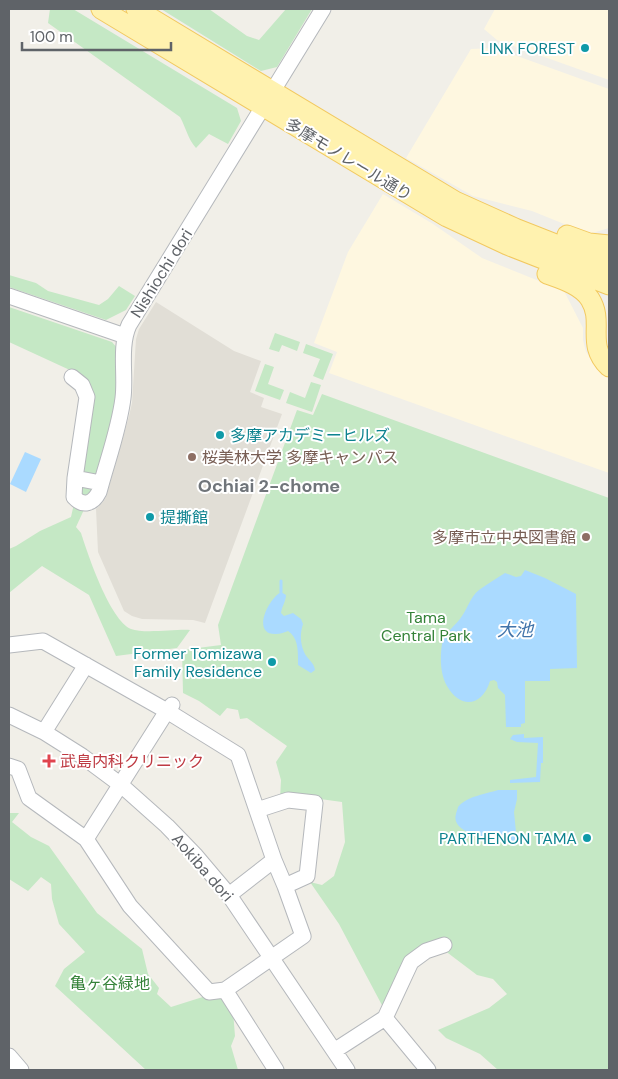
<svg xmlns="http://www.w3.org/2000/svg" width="618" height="1079" font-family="'DM Sans','Noto Sans JP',sans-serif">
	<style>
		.commercial { fill: #fef7e0 }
		.education { fill: #e1ded6 }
		.green { fill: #c5e8c5 }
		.water { fill: #aadaff }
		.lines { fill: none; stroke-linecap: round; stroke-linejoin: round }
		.stream { stroke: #aadaff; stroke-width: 3 }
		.minor-casing { stroke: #b5b8bc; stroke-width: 17 }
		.major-casing { stroke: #f2c960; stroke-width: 21 }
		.minor { stroke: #fff; stroke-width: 15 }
		.major { stroke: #fff2af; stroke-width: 19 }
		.culture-dot { fill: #0f9aa8; stroke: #fff; stroke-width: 2 }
		.education-dot { fill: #8d6e63; stroke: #fff; stroke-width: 2 }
		.health-dot { fill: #e0444e; stroke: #fff; stroke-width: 2 }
		.labels { text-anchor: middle; stroke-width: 4; stroke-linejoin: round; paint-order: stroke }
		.culture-label { font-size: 16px; fill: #0d838f; stroke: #fff; text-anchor: end }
		.street-label { font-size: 16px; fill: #5f6368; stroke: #fff }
		.education-label { font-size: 16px; fill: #785e54; stroke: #fff; text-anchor: start }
		.park-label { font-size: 16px; fill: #348238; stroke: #fff }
		.health-label { font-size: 16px; fill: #be3a42; stroke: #fff; text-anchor: start }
		.neighbourhood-label { font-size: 18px; font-weight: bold; fill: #70757a; stroke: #fff }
		.water-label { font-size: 18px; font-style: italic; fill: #4174aa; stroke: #fff }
	</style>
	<rect width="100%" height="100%" fill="#f1efe8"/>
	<path class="commercial" d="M495,9h114v71l-112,-40 -13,-11z
		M495,48l114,41v139l-20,6 -57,-23 -59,-15 -67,-38 65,-109z
		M383,194l50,30 49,34 82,33 19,37v12l3,12 13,17 10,7v97l-280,-100 8,-21 -23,-9 34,-91z"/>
	<path class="education" d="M156,302l78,49 27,10 -11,31 14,6 -3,9 21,7 -77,209 -12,-3 -51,-1 -10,-3 -8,-5 -26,-59 -2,-43 7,-7 3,-5 23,-81 3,-13 4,-64 3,-10z"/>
	<path class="green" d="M50,9h23l164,99 4,13 -13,23 -19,-10 -13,14c-8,-9 -10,-20 -16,-31l-132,-94z
		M161,9h48l38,27 12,4 27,-31h26l-35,58 -16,4z
		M9,275l27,8 12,8 51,14 9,-6 11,-13 16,10 -9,14 -20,10 -97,-33z
		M9,307l103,35 6,7v45l-24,94 -18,39 5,6c7,22 29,87 50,96 13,5 44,0 59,1l-13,18 -61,8 -27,-61 -47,-29 -33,27v-44l7,-3 24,-15 31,-14 11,-49 11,-75 -8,-16 -76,-35z
		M275,333l25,9 -3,9 -15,-6 -3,7 -10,-3z
		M306,344l27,10 -10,26 -10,-4 7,-17 -17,-6z
		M265,364l9,3 -6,17 16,6 -4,10 -25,-9z
		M311,382l10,3 -9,27 -26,-9 4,-11 15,6z
		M322,394l287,104v572h-111l-18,-16 -34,-16 -8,-8 51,-22 18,-14 -14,-15 -16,-4 -41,-31 -12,4 -40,61 -45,-85 -29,-42 12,3 12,-9 11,-34 -3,-40 -51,-7 -11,4 1,-19 -5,-18 11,-16 -40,-28 -7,1 -2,-9 -11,-2 -7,8 -21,-15 -16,-8 -1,-43 39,-5 -3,-20 79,-215 16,5z
		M9,813h10l-7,9 19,15 18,9 48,67 45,36 6,25 11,14 -2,6 14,13 38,-12 17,1 7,15 2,25 -4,10 7,24h-92l-91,-84 9,-17 21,-17 -26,-28 -7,-25 -1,-15 -10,-7 -13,14 -19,-12z"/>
	<path class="water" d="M25,452l16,7 -15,33 -16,-8z
		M525,570l20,8 31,16 1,74 -27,1v12h-25v42l-4,1v3h-15l-1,-32 -7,-7 -1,-6 -3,-2 -4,1c-8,26 -30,28 -43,5 -7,-12 -7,-29 -5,-42 3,-13 14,-18 20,-28 6,-8 8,-19 17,-26 8,-6 17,-11 26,-17l11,4 5,-1z
		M281,592l5,3c0,6 -4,11 -5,18l3,3 9,-3 8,6 2,5c-3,9 -3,19 1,28 3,7 10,10 11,18l-4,3 -13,-8c0,-12 1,-27 -10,-34 -3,1 -8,3 -12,3 -25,1 -8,-35 5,-42z
		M524,734v4l19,-1v26h-2l-1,19 -30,1v-3l26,-3 2,-34 -21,-1 -7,-3 3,-4z
		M498,790h19v9l-3,13 3,30c-14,0 -68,-6 -61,-28 0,-1 2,-6 2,-7 9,-11 28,-13 40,-17z"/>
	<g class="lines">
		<path class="stream" d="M281,592v-11"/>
		<g class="minor-casing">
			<path id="minor" d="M9,296l116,40
				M72,377l10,8 5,12 -12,81
				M101,483l-26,-5 -1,19c9,10 19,7 25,-5 8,-31 20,-62 24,-94 3,-23 -4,-51 6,-73l194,-316
				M9,645l34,-4 124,70 71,44 36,105 11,26 18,50 -78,54
				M9,715l35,17 38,24 39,29 46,41 29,30 33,39 118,175
				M44,732l42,-67
				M9,766l9,3 11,29 57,41 44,67 79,86 16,-2 51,80
				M257,810l31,-10 27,3 -8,73 -22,10
				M86,839l81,-128 5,-6
				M229,895l45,-35
				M385,1018l43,52
				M334,1051l51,-33 26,-56 15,-11 18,-6
				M9,1056l12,14"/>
		</g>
		<g class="major-casing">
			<path id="major" d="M101,9l346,208 60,28 102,40
				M136,9l319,192 60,27 94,37
				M567,235l22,8 20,2
				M547,274c14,5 34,11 43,25 15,24 -5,45 19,68"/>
		</g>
		<use href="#minor" class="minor"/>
		<use href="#major" class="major"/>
	</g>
	<g class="culture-dot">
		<circle cx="585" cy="48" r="5"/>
		<circle cx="220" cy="435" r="5"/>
		<circle cx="150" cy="517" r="5"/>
		<circle cx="272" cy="662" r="5"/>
		<circle cx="587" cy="838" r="5"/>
	</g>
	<g class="education-dot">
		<circle cx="192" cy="457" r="5"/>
		<circle cx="586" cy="537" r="5"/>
	</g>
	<path class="health-dot" d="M46.5 753.5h5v5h5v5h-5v5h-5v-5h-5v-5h5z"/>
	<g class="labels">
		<g class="culture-label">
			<text x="575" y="54">LINK FOREST</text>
			<text x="230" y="441" text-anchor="start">多摩アカデミーヒルズ</text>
			<text x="160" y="523" text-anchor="start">提撕館</text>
			<text x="262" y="659">Former Tomizawa<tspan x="262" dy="18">Family Residence</tspan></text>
			<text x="577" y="844">PARTHENON TAMA</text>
		</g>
		<g class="street-label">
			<text transform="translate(349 159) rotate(31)" y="6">多摩モノレール通り</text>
			<text transform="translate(161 273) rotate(-58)" y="6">Nishiochi dori</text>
			<text transform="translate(203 867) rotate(49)" y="6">Aokiba dori</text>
		</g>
		<g class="education-label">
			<text x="202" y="463">桜美林大学 多摩キャンパス</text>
			<text x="576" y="543" text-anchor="end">多摩市立中央図書館</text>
		</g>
		<g class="park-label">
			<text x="426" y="623">Tama<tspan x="426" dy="18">Central Park</tspan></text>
			<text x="110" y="989">亀ヶ谷緑地</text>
		</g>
		<g class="health-label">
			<text x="60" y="767">武島内科クリニック</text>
		</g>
		<g class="neighbourhood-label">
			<text x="269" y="492">Ochiai 2-chome</text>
		</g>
		<g class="water-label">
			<text x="515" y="636">大池</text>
		</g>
	</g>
	<rect width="618" height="1079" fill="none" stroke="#5f6368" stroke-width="20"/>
	<path d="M22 42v8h149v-8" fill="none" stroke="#5f6368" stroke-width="2.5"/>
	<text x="30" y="42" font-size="15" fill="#5f6368" stroke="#ffffff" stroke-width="4" paint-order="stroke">100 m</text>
</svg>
